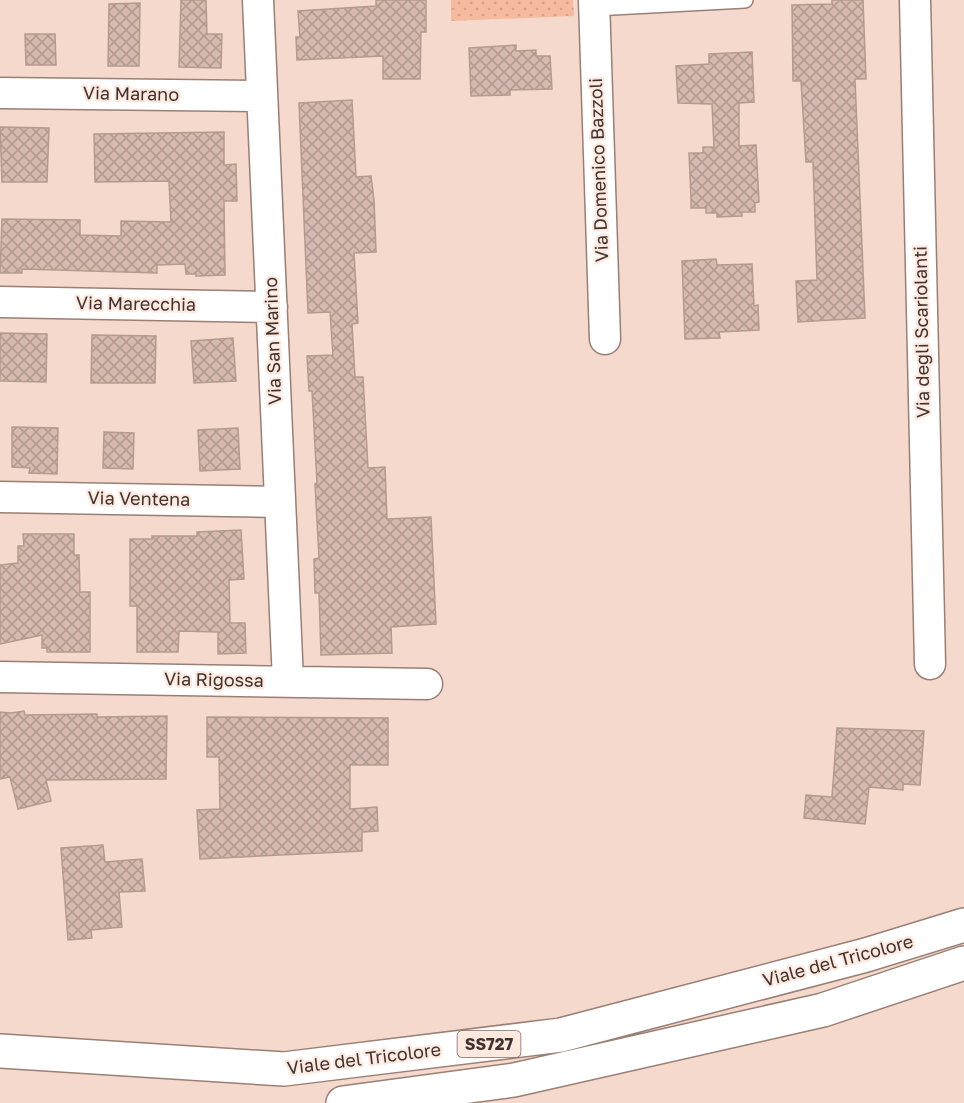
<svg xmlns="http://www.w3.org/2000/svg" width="964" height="1103" font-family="'Golos Text',sans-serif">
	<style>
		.park { fill: url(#park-dots) }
		.building { fill: url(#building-cross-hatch); stroke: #b59a8e; stroke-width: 1.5 }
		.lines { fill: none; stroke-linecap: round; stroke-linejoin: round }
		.service-casing { stroke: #997f74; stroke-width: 18 }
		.minor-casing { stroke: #997f74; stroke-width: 33 }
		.trunk-casing { stroke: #997f74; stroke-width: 36 }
		.service { stroke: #fff; stroke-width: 15 }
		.minor { stroke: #fff; stroke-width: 30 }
		.trunk { stroke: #fff; stroke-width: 33 }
		.labels { text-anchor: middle; stroke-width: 4.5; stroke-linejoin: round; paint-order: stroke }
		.shield { fill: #ffe8de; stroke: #786964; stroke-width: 1.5 }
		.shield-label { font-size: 16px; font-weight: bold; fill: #3e332f }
		.street-label { font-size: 18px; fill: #3e332f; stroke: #ffe8de }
	</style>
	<defs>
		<pattern id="park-dots" width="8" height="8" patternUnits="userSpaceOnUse" patternTransform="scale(1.5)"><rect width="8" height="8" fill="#f6ba9f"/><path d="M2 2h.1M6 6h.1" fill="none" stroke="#d4a089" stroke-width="1.8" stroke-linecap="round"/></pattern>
		<pattern id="building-cross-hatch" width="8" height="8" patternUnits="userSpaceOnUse" patternTransform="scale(1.5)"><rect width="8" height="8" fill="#d6baaf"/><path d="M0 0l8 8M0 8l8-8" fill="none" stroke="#af988f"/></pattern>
	</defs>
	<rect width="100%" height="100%" fill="#f6d9cd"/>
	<path class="park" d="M451,0h122l1,16 -123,5z"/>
	<path class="building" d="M181,0h25l1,34h15l-1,34 -42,-1z
		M376,0h50v32h-5l-1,47h-37v-23l-86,4 -1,-23h4l-2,-26 78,-5z
		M832,0h31l3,79h-11l10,239 -67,4 -2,-41 21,-1 -4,-118h-7l-5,-81h-8l-1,-76 40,-1z
		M140,3l-1,63h-31l1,-62z
		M25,34h30l1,31h-30z
		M516,45v6l20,-1v6h14l2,33 -42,1v5l-39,1 -2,-48z
		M752,52l2,50 -15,1v43l17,-1 3,57 -4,1v9h-13v4l-25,1v-4h-11v-5h-15v-10l-2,-45h14v-6h11l-2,-43 -34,-1 -2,-37 33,-2v-10z
		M352,100l4,77 15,-1 3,24 2,52 -22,1 4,70 -6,1 3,53h8l5,91 17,-1 2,52 44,-2 5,107 -45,3 1,26 -71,2 -2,-62h-4l-1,-34 5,-1 -4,-74 2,-1 -5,-92h-3l-2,-35 26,-1 -3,-43 -22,1 -9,-210z
		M0,127l49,1 -2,54h-45z
		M224,132v33l12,-1 1,37h-13l1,74 -29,1v-2h-10l-1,-10 -28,1v8l-135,-4v4h-22l2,-54 78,1v15l41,1v-15l50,1 -2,-41 -74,1 -1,-48z
		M716,259l1,6 35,-1 2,42 4,-1 1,25 -40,2 1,6 -35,1 -3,-78z
		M0,333l47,1 -1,48 -46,-1z
		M92,335l64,1 -1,47h-64z
		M233,338l3,43 -42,2 -3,-42z
		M12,427l46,1 -1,46 -28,-1 1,-5 -18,-1z
		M238,428l2,41 -40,2 -2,-41z
		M104,432l30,1 -1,36 -30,-1z
		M241,530l3,49 -15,1 1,43h15l1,30 -28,1v-22l-39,-1 -1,21h-41v-46h-7v-67h22v-3h45v-4z
		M23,534h51v21h5l1,37h10v60h-43v-4h-5v-13l-42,9v-79l18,-2v-17h6z
		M24,711l1,4 72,-1v3l70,-1 -1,63 -120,1 5,21 -33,8 -8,-32 -10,2v-67l11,1z
		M207,717l181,1v47h-38v44l27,-2 1,24 -16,1v19l-162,8 -3,-49 23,-1 -1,-52h-12z
		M837,728l87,3 -4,54 -17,-1v6l-34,-3 -4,37 -61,-6 2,-23 26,2z
		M103,845l2,17 37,-3 3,32 -26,1 3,35 -31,3 1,8 -24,2 -7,-92z"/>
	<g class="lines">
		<g class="service-casing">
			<path id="service" d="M594,8l151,-8"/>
		</g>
		<g class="minor-casing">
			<path id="minor" d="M258,0l30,681
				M594,0l11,339
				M915,0l15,664
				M0,93l262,3
				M0,302l272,5
				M0,497l278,5
				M0,677l427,7"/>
		</g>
		<g class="trunk-casing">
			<path id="trunk" d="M0,1051l284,18 277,-34 305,-80 98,-30
				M343,1103l171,-23 309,-70 141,-47"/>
		</g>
		<use href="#service" class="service"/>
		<use href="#minor" class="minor"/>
		<use href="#trunk" class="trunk"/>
	</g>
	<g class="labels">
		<rect class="shield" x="457.5" y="1031" width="63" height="26" rx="4.5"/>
		<g class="shield-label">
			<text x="489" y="1050">SS727</text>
		</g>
		<g class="street-label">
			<text transform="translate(131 94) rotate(1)" y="6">Via Marano</text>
			<text transform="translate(599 170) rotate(-92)" y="6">Via Domenico Bazzoli</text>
			<text transform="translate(136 304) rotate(1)" y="6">Via Marecchia</text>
			<text transform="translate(922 332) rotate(-91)" y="6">Via degli Scariolanti</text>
			<text transform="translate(273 341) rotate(-92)" y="6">Via San Marino</text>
			<text transform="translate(139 499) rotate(1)" y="6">Via Ventena</text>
			<text transform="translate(214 680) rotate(1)" y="6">Via Rigossa</text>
			<text transform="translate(838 961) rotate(-15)" y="6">Viale del Tricolore</text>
			<text transform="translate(364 1059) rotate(-7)" y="6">Viale del Tricolore</text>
		</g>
	</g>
</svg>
